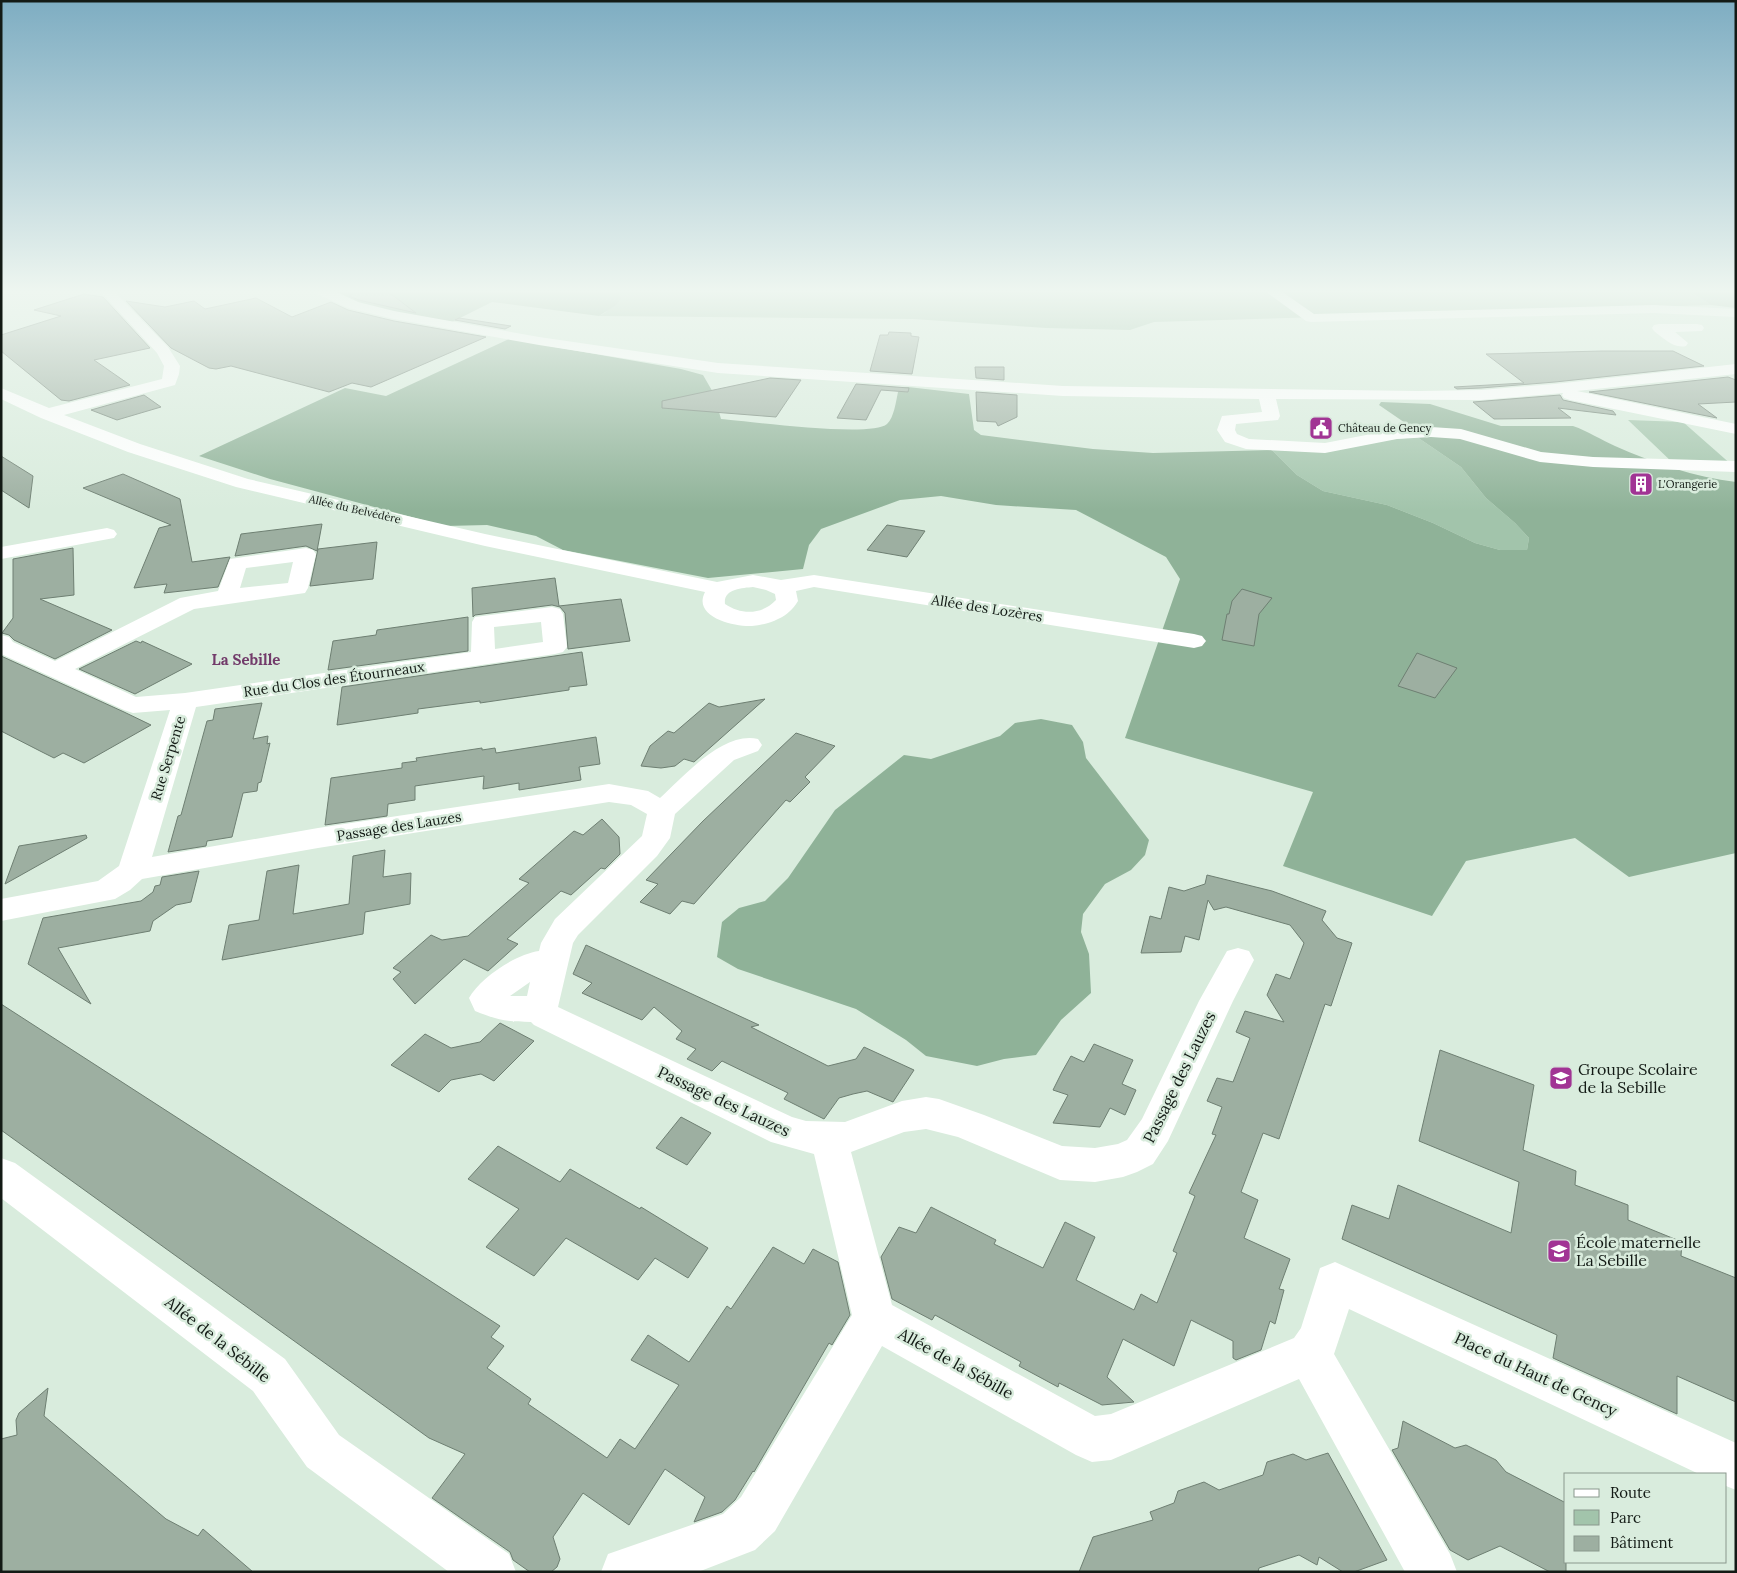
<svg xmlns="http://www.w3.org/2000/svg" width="1737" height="1573" font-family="Lora,serif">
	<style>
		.green { fill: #a2c4ab }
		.forest { fill: #8fb298 }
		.building { fill: #9dafa1; stroke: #6e7f72 }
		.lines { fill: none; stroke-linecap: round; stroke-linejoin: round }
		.minor { fill: #fff; fill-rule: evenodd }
		.labels { text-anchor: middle; stroke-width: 5; stroke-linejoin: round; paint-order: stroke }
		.far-poi-label { font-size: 11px; fill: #131a15; stroke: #d9ecdd; text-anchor: start }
		.far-street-label { font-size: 11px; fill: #131a15; stroke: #d9ecdd }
		.street-label { font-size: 14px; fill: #131a15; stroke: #d9ecdd }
		.neighbourhood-label { font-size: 15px; font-weight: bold; fill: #723b6a; stroke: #d9ecdd }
		.near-poi-label { font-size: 16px; fill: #131a15; stroke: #d9ecdd; text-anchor: start }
		.near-street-label { font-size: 16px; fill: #131a15; stroke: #d9ecdd }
	</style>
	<rect width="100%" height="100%" fill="#d9ecdd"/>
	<path class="green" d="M618,291h1071l22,14 -557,17 -24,8 -84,-2 -133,-9 -314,-3 7,-4z
		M1628,420l55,2 50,44 -59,-2z
		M1417,437l44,30 25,31 29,25 14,15 -2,12h-27l-25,-7 -42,-20 -46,-18 -64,-14 -26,-16 -25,-25z"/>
	<path class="forest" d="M335,291h283l3,7 -5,7 -17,11 -107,-14 -40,20 -69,-12 -23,-7z
		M1689,291h47v17l-25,-3z
		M509,339l172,30 22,6 11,19 7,25c27,2 150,19 166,5 7,-6 9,-23 11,-32l3,-4 7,-1 61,7 5,36 7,5 112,14 60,4 119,-3 25,25 26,16 64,14 46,18 42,20 25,7h27l2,-12 -14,-15 -29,-25 -25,-31 -44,-30 -3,-8 -35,-24 2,-3 49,2 71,22h72c15,5 28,14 42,20 38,17 80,31 121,36v371l-107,24 -54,-39 -109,23 -34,55 -149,-50 30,-74 -188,-54 55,-159 -14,-22 -90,-47 -80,-5 -55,-9 -41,4 -79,29 -12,16 -6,24 -95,9 -145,-28 -27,-14 -49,-11 -42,1 -175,-47 -71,-23 146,-68 41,8z
		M1041,719l31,6 11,17 3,16 63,82 -4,15 -14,15 -26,14 -22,30 -2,18 8,22 2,39 -30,27 -25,35 -32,4 -27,7 -51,-10 -20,-16 -50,-31 -118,-40 -21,-12 5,-35 17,-14 26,-7 23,-23 47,-68 69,-55 27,4 69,-23 15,-13z"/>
	<path class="building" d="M358,291h29l29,22 -57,-13 -10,-4z
		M84,294l19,3 47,51 -56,12 36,25 -61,16 -8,-1 -60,-49v-16l60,-19 -27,-6z
		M256,298l36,19 39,-15 17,8 46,11 92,16 -115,50 -19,-4 -23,9 -98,-26 -15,3 -7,-1 -38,-20 -45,-47 39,6 29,-6 11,8z
		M459,318l52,8 -6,3 -50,-9z
		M889,332l22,1v3l8,1 -7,37 -42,-3 10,-36h8z
		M1602,351h71l31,15 -149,16 -74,6 -24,1 -3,-2 70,-4 -38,-29z
		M975,367h29v13l-28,-2z
		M1728,377l8,3v22l-38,2 19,14 -128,-26z
		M770,378l31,2 -25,37 -114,-9v-7z
		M856,384l53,4 -1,4 -27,-2 -15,30 -29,-2z
		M976,392l41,3v22l-19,9 -2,-4 -19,-1z
		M144,395l17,12 -44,13 -26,-10z
		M1560,395l3,5 50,11 3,4 -58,-7 13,10 -77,1 -21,-17z
		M1,456l32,20 -4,32 -28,-18z
		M123,474l57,25 12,63 38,-5 -12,30 -54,6 3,-9 -33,4 25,-60 12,-3 -88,-37z
		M322,524l-5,27 -11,-5 -71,10 6,-22z
		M887,525l38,6 -18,26 -40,-7z
		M377,542l-4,37 -63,7 8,-37z
		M73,548l1,47 -34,4 72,31 -57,29 -41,-19 -5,-5 -7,-2 11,-15v-59z
		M555,578l4,28 62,-7 9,42 -62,8 -3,-36 -5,-6 -8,-2 -77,10 -2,2 -1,-29z
		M1242,589l30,9 -13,16 -5,32 -32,-6 5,-26h2l3,-13z
		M468,617v34l-140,19 5,-29 43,-6 1,-5z
		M136,641l5,2 1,-2 50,23 -57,30 -56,-25z
		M582,652l5,33 -18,2v3l-89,13v-2l-62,8v4l-81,12 5,-38z
		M1417,653l40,15 -22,30 -37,-12z
		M1,656l123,56 27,13 -67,38 -21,-10 -9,5 -12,-6 -41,-21z
		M765,699l-71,63 -10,-3 -9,7 -14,2 -20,-2 9,-20 18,-15 6,2 35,-30 10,4z
		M262,703l-9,36 15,-3 -1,8 3,-1 -9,39 -3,1 -1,8 -14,2 -11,44 -25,4 -1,5 -38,6 10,-36 3,-1 26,-94 6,-1 2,-11z
		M796,733l39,13 -30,31 5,5 -20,20 -4,-2 -92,104 -12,-3 -12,13 -30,-12 18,-18 -12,-4 57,-59z
		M596,737l4,27 -21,3 2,13 -62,10v-7l-36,6 1,-13 -69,10v14l-27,4 -1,12 -62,9 6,-47 71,-10v-5l15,-2 -1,-3 66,-10v2l13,-2 1,5z
		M602,819l17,18 1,17 -15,15 -4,-1 -30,27 -10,-4 -54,48 11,5 -30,27 -24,-12 -49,45 -22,-25 8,-7 -8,-4 38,-33 11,5 26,-4 61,-53 -10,-4 55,-48 9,4z
		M86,835l1,3 -82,46 14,-38z
		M385,850l-2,27 28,-4 -1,31 -45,8 -2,22 -141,26 7,-35 30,-5 8,-49 32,-6 -6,49 56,-10 4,-48z
		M199,871l-8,31 -15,3 -23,16 -3,10 -92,17 33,56 -63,-40 15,-46 98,-17 12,-9 2,-6 5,-1 2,-8z
		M1207,875l65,16 54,20 -4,9 15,18 15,5 -21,63 -6,-2 -46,135 -16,-6 -22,59 17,8 -14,38 46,21 -11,30 5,1 -9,34 -5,-3 -9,29 -25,10 -3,-2v-17l-42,-21 -17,46 -51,-27 -16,38 27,25 -32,3 -43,-22 -1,4 -39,-21 2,-4 -86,-47 -3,5 -40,-21 -11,-42 18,-30 17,6 15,-26 65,33 -2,4 49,24 22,-46 30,15 -19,43 58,30 7,-16 16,9 20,-50 -4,-2 22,-55 -6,-3 27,-58 -4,-1 10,-27 -15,-6 10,-23 16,4 17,-44 -14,-6 9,-21 39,11 -17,-27 9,-21 14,5 14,-36 -14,-18 -64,-18 -12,3 -6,-10 -9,40 -14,-4 -4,16 -40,1 9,-37 11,3 8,-32 15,4 21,-7z
		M586,945l173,80 -8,2 77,39 28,-7 8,-12 50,23 -21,32 -26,-11 -14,3 -14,4 -15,21 -40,-20 4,-6 -66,-32 -10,10 -25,-12 9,-10 -20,-10 6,-8 -28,-24 -12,13 -60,-27 10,-10 -19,-9z
		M1,1004l499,322 -9,11 13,9 -17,22 44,31 -3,5 79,54 13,-19 15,10 44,-64 -48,-25 17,-25 41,27 38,-56 4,3 42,-62 31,17 9,-15 25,13 12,53 -18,30 -3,-2 -75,129 -1,-1 -18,29 -13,12 -28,10 11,-25 -40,-28 -36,56 -46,-32 -30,44 7,22 -3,8 -6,5h-21l-17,-12 -3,-8 -78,-54 33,-44 -36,-16 -428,-308z
		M500,1023l34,18 -40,40 -13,-7 -30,6 -12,12 -48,-27 34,-31 26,14 29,-6z
		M1094,1044l39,16 -11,24 14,6 -11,25 -15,-7 -10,19 -47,-4 15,-28 -15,-5 9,-18 9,-16 13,6z
		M1440,1050l94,35 -11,65 53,21 -1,14 53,20v15l54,22 -1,14 55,22v124l-59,-26v38l-124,-56 4,-23 -215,-96 10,-34 37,14 9,-34 113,48 8,-51 -100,-41z
		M681,1117l30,16 -24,32 -31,-17z
		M498,1146l62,36 10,-13 70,40 1,-2 67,41 -20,30 -33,-20 -17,22 -72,-42 -32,38 -48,-29 33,-38 -51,-30z
		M48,1388l-4,28 122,103 32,17 5,-7 50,43h-252v-133l16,-4 -1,-15 3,-7z
		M1403,1421l52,27 11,-3 30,15 10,12 60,31v69h-16l-50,-26 -32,14 -18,-10 -58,-100 6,-2z
		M1328,1453l59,107 -33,12h-11l-24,-15 -2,8 -18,-10 -40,13 -1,4h-179l14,-35 60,-17 -3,-8 24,-9 4,-12 26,-9 15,8 44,-15 4,-13 26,-8 13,6z"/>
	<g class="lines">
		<path class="minor" d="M100,291h14l54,56 12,19 -1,8 -4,11 -111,30 76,29 108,35 237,55 232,48 36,-7 28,5 33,-5 380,59 8,2 4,5 -4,5 -8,2 -380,-61 -18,4 2,10c-5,8 -11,14 -20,18 -7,4 -17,6 -26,7 -18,1 -60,-9 -47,-34l-220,-46 -249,-59 -108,-35 -87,-34 -40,-19v-11l48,20 113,-29 2,-13 -7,-13zM753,587l13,3 9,4 1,6c-14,15 -35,15 -51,4 -2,-15 17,-16 28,-17z
			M315,291h18l25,11 36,9 145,26 179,26 345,23 356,5 62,-1 74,-6 181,-20v10l-159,17 159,33v10l-166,-34 -6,-2 -2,-3 1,-2 -82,7 -205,-1 4,17 -2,4 -42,4 -1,6 2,4 12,5 76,4 72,-14 34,-2 30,2 80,23 52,5 143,4v11l-143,-5 -53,-5 -80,-23 -29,-2 -34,2 -72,14 -79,-4 -21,-7 -8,-12 5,-14 40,-4 -3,-13 -196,-3 -345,-23 -179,-28 -145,-26 -46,-11 -31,-14z
			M1265,291h16l33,23 340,-9 82,4v8l-82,-4 -343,9 -5,-1z
			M1659,324h38l5,1 2,3 -2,3 -27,1 13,11 -2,3c-12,3 -23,-8 -32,-15l-2,-3 2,-3z
			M107,528l7,2 3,4 -3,4 -113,21v-12z
			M306,548l7,2 3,4 -8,34 -3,5 -111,16 -119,60 61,28 49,-4 286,-41 1,-30 3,-5 77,-10 8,2 3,5 4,33 -4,5 -8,2 -359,53 -44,150 166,-29 291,-44 39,7 12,7c24,-22 63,-67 98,-59l4,6 -4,6 -24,9 -59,54 -5,24 -13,18 -79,79 -5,8 -15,64 234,110 14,4 39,1 57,-21 24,-4 13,2 45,16 78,31 33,2 23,-4 9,-4 15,-21 57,-118 28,-50 11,-3 11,3 5,9 -21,41 -65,140 -15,23 -16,8 -14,5 -28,5 -35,-2 -102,-43 -32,-8 -22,3 -53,20 41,153 203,111 16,-2 183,-76 7,-10 19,-60 15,-6 401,181v47l-10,-4v-12h-27l-350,-165 -15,45 116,200 7,18h-52l-106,-193 -188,81 -19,2 -16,-7 -194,-109 -107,185 -20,19 -57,22h-97l7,-18 115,-40 18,-17 111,-182 -38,-161 -43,-12 -237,-117 -3,-3c-25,0 -33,-2 -56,-11l-6,-13c11,-20 47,-44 70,-47l2,-8 14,-24 87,-83 5,-22 -16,-9 -22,-3 -291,46 -176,31 -12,11 -15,9 -114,22v-22l97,-18 21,-15 51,-156 -37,3 -9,-3 -123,-56v-19l8,2 4,5 42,19 125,-63 38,-7 12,-32zM293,562l-5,21 -48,5 6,-20zM541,622l2,20 -48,7 -1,-22zM530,982l-3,14h-17z
			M1,1158l14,5 270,196 54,76 170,119 7,18h-67l-142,-105 -54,-76 -252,-193z"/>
	</g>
	<linearGradient id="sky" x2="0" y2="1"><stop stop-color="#7eadc2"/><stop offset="0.57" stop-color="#eef6f0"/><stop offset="1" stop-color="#eef6f0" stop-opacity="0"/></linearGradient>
	<rect width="1737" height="511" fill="url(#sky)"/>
	<defs>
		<g id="civic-square" transform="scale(1.25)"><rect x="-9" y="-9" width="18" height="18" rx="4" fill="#a13494" stroke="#d9ecdd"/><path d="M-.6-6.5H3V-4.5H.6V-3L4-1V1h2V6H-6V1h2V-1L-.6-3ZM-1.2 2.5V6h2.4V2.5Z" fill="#fff"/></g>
		<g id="building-square" transform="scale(1.25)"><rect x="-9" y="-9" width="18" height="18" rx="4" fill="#a13494" stroke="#d9ecdd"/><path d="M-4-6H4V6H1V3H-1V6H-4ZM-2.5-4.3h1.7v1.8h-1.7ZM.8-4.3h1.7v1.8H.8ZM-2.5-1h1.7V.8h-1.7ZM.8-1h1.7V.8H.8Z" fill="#fff"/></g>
		<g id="school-square" transform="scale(1.25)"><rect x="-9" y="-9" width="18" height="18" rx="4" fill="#a13494" stroke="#d9ecdd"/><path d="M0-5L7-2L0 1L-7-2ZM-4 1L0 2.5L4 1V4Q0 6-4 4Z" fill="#fff"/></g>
	</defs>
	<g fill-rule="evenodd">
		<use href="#civic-square" x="1321" y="428"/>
		<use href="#building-square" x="1641" y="484"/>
		<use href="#school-square" x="1561" y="1078"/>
		<use href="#school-square" x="1559" y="1251"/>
	</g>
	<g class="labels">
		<g class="far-poi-label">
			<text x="1338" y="432">Château de Gency</text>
			<text x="1658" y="488">L'Orangerie</text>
		</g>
		<g class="far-street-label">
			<text transform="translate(355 509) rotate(13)" y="4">Allée du Belvédère</text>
		</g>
		<g class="street-label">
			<text transform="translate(987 608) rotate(9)" y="5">Allée des Lozères</text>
			<text transform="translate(334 679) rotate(-8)" y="5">Rue du Clos des Étourneaux</text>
			<text transform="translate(168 758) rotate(-73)" y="5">Rue Serpente</text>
			<text transform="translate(399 826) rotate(-9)" y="5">Passage des Lauzes</text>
		</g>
		<g class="neighbourhood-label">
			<text x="246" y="665">La Sebille</text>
		</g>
		<g class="near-poi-label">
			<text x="1578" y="1075">Groupe Scolaire<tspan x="1578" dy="18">de la Sebille</tspan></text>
			<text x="1576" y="1248">École maternelle<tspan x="1576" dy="18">La Sebille</tspan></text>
		</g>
		<g class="near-street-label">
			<text transform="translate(1179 1077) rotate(-64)" y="6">Passage des Lauzes</text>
			<text transform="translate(724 1101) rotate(25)" y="6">Passage des Lauzes</text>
			<text transform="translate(218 1339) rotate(38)" y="6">Allée de la Sébille</text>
			<text transform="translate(956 1363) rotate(29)" y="6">Allée de la Sébille</text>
			<text transform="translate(1536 1374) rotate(25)" y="6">Place du Haut de Gency</text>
		</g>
	</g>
	<rect width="1737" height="1573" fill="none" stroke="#131a15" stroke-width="5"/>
	<rect x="1564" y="1473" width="162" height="90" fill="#d9ecdd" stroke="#8a988d"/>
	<rect x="1574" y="1489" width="25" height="8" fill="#ffffff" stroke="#8a988d"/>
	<text x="1610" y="1498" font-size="15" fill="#131a15">Route</text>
	<rect x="1574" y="1510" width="25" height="15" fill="#a2c4ab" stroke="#8a988d"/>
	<text x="1610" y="1523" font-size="15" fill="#131a15">Parc</text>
	<rect x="1574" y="1536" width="25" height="15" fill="#9dafa1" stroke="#8a988d"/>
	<text x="1610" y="1548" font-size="15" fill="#131a15">Bâtiment</text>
</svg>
